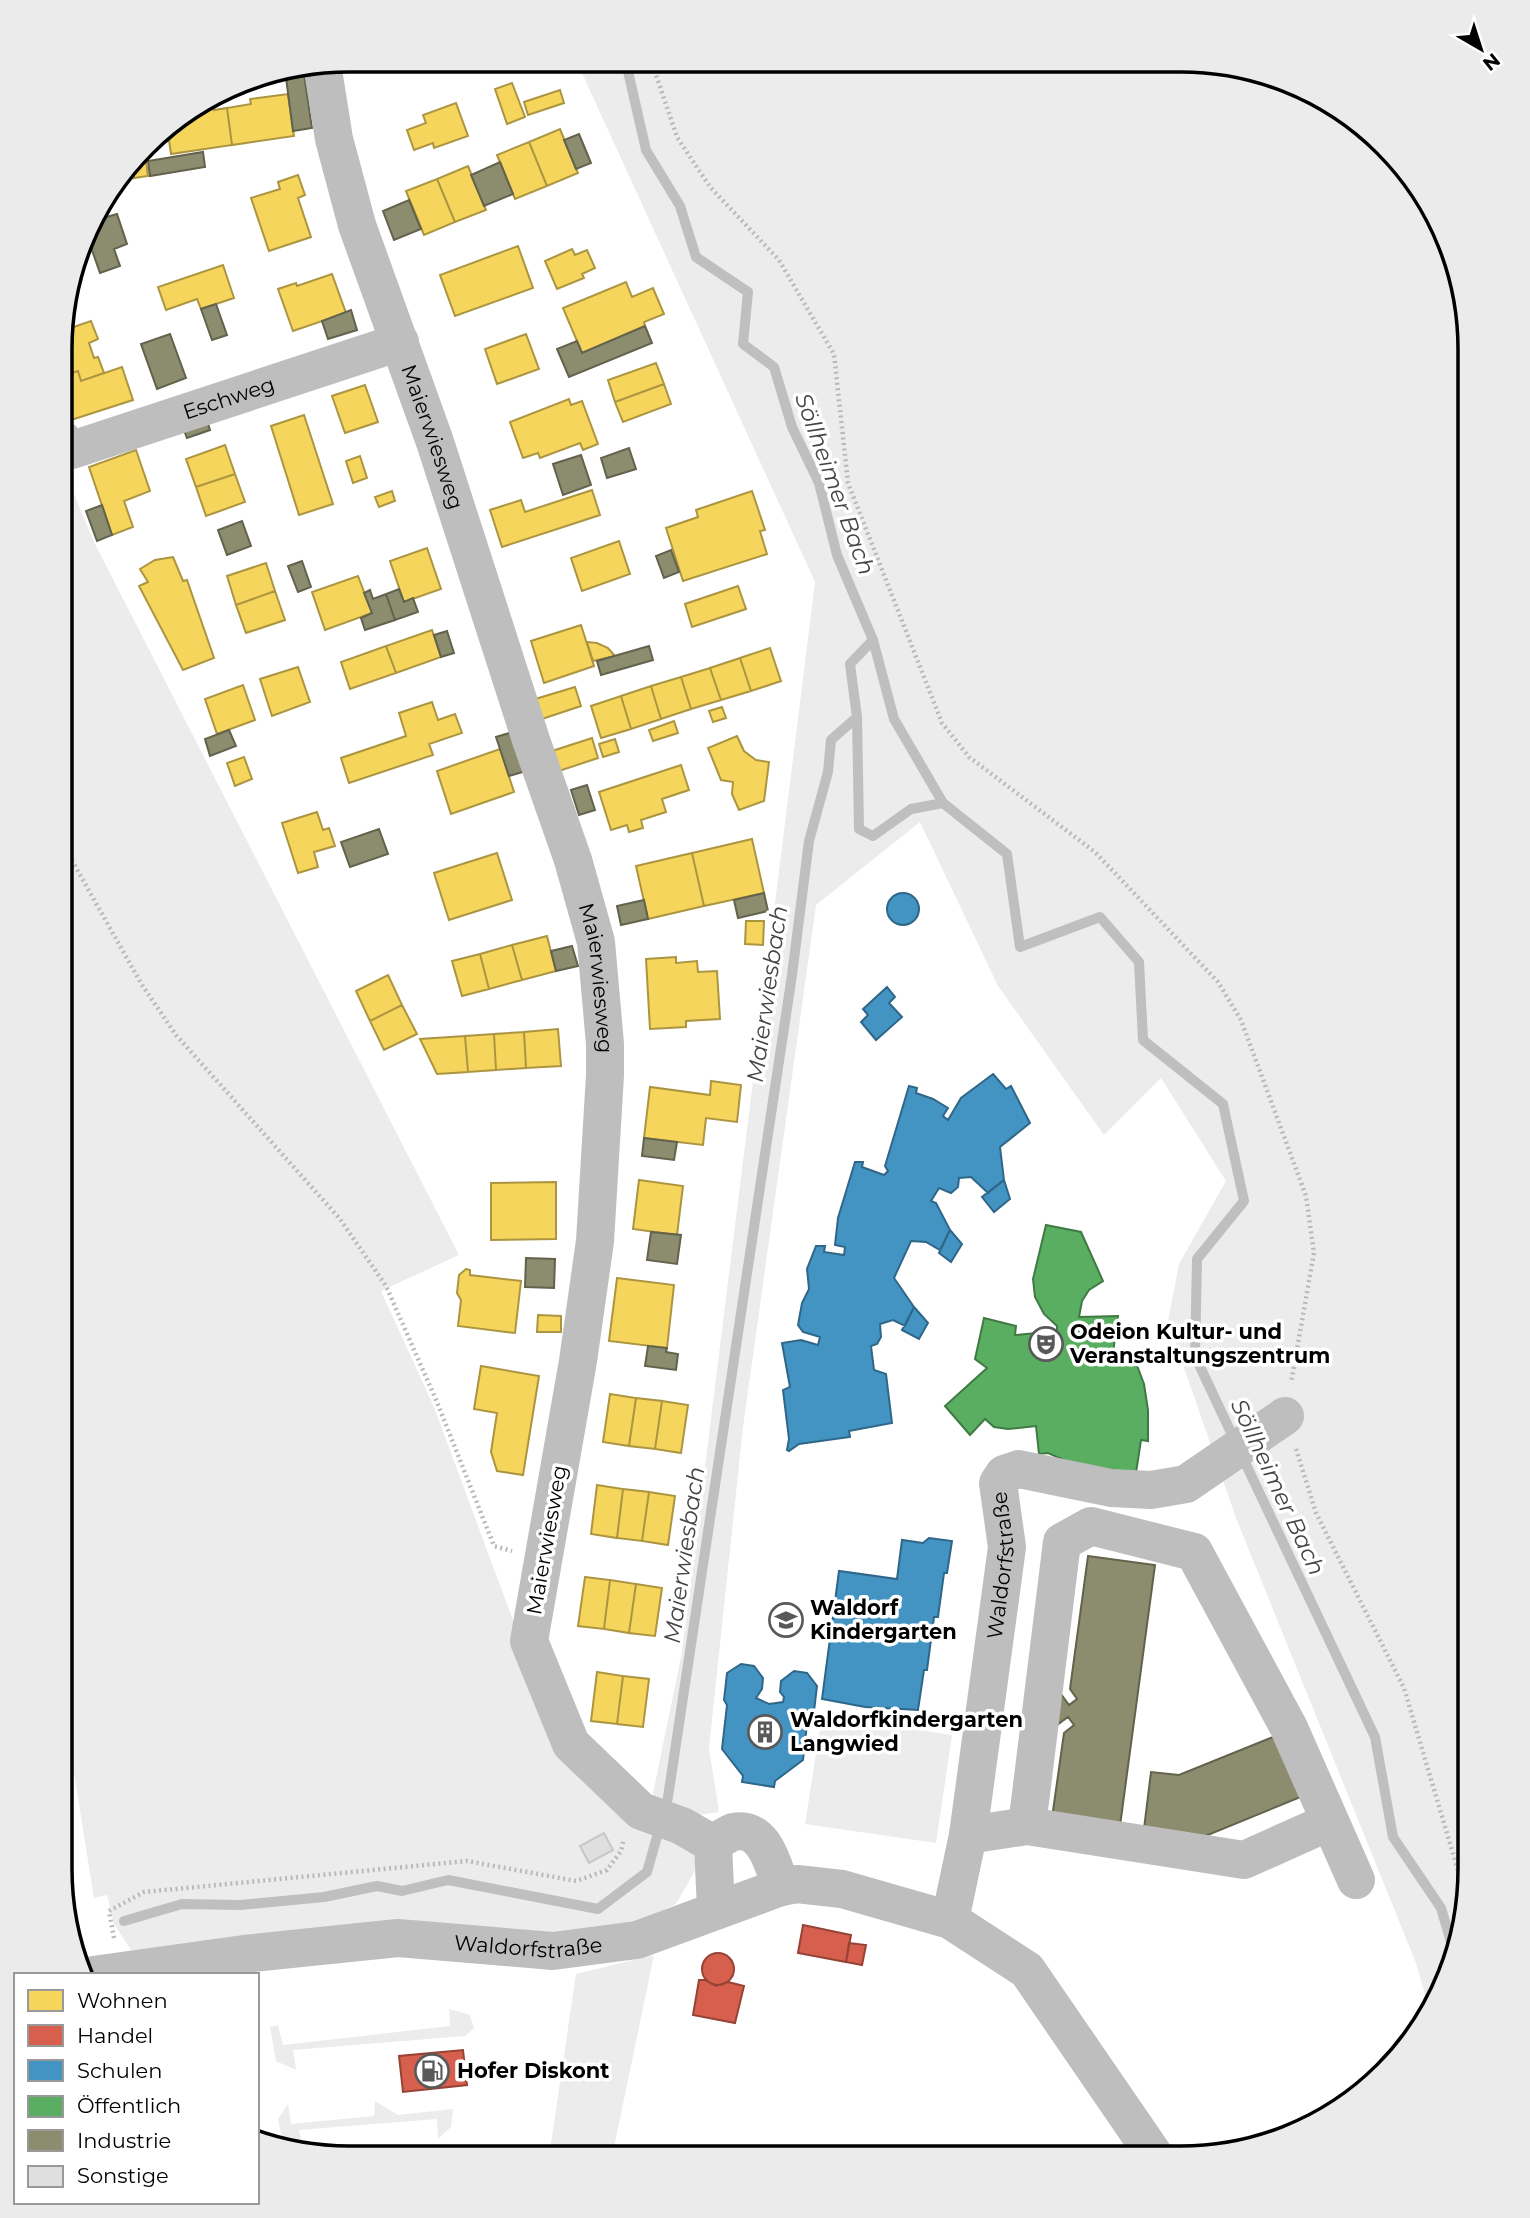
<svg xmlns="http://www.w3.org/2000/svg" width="1530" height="2218" font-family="Montserrat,sans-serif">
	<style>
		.green { fill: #ececec }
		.homes { fill: #f6d55c; stroke: #ac9540; stroke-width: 2 }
		.shops { fill: #d6604d; stroke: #964336; stroke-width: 2 }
		.schools { fill: #4393c3; stroke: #2f6788; stroke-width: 2 }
		.public { fill: #5aae61; stroke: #3f7a44; stroke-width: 2 }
		.industry { fill: #8c8c6e; stroke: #62624d; stroke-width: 2 }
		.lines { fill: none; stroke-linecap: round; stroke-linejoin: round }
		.stream { stroke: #bfbfbf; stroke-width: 10 }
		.building { fill: #dfdfdf; stroke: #c7c7c7; stroke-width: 2 }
		.path { stroke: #b9b9b9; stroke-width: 4.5; stroke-dasharray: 2 3.5; stroke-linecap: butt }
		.minor { stroke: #bebebe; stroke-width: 38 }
		.labels { text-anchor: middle; stroke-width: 7; stroke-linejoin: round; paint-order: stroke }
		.street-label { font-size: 21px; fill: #000; stroke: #fff }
		.poi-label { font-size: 21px; font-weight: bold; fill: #000; stroke: #fff; text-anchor: start }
		.water-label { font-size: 23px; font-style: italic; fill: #444; stroke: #fff }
		.rim { fill: none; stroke: #000; stroke-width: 3.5 }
	</style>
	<rect width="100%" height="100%" fill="#fff"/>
	<path class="green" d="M576,60l643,2 72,19 66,38 84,102 29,128v1539l-15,74 -25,50 -14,-49 -180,-445 -68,-197 11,-57 47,-83 -65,-103 -57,57 -106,-149 -78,-164 -104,83 -73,522 -34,321 10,64 -34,5 12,50 -21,37 -35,17 -99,14 -411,15 -17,-26 -7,-29 -13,3 -34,-213 2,-1220 32,77 365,713 -78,36 53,116 126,340 88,71 34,-166 133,-1070z
		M822,1715l130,20 -16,108 -131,-19z
		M654,1955l-42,202h-63l27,-183z
		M449,2009l21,6 4,13 -9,8 -172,14 3,20 -20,-9 -6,-34 8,-2 5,20 167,-19z
		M375,2101l23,14 55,-6 -2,18 -13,12 -1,-20 -138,11 5,21 -21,-9 -5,-23 10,-15 3,20 83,-8z"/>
	<path class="homes" d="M512,83l13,34 -18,7 -12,-35z
		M560,90l4,13 -36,12 -4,-13z
		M288,94l6,42 -62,9 -5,-37 24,-4 -1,-5z
		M213,100l1,10 13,-2 5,37 -61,9 -4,-28z
		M456,103l12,33 -34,12 -1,-5 -19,7 -7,-20 19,-7 -3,-8z
		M560,129l18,44 -31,13 -18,-44z
		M529,142l18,44 -32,13 -18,-44z
		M146,161l2,15 -14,2 -2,-15z
		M468,166l18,44 -31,12 -18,-43z
		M298,175l7,20 -7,3 13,39 -42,14 -18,-53 29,-9 -2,-7z
		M437,179l18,43 -31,13 -18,-44z
		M518,246l15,42 -78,28 -15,-41z
		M572,249l3,6 12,-5 8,18 -13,6 2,4 -27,11 -12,-28z
		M223,265l11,33 -33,11 -4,-10 -31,11 -8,-23z
		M332,274l14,39 -53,18 -15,-42 18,-6 1,3z
		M626,282l6,15 21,-9 11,26 -20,8 1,4 -63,27 -19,-45z
		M91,321l7,18 -9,4 5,15 4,-1 6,16 -23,8 -3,-10 -16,5v-45z
		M526,334l13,35 -42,15 -12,-35z
		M656,363l8,21 -49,18 -7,-22z
		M122,367l11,33 -65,21 -6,-18v-27l16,-5 3,10z
		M664,384l7,20 -48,18 -8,-20z
		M365,385l13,37 -33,11 -13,-37z
		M569,399l2,6 11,-4 16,43 -15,6 -3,-7 -40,15 -2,-5 -15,5 -13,-36z
		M304,415l29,89 -34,11 -28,-89z
		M225,445l10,29 -39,13 -10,-28z
		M136,450l14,41 -26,10 9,26 -21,8 -23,-68z
		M360,456l7,22 -14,5 -7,-22z
		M235,474l10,28 -39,14 -10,-29z
		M592,490l8,25 -98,32 -12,-37 31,-10 4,12z
		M392,491l3,10 -16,6 -4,-10z
		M752,491l13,39 -5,1 7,23 -84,27 -17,-53 32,-11 -2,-7z
		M619,541l11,33 -48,17 -11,-33z
		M427,548l14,41 -37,13 -14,-41z
		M173,557l10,24 4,-1 27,78 -31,12 -44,-84 9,-4 -8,-13 15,-9z
		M266,563l9,28 -39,14 -9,-29z
		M358,576l14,37 -47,17 -13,-38z
		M738,586l8,23 -54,18 -7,-23z
		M275,591l10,29 -39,13 -10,-28z
		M581,625l13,41 -50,17 -13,-42z
		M432,630l9,27 -45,16 -10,-27z
		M587,642l10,1 11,5 7,8 -22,5z
		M386,646l10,27 -46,16 -9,-27z
		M770,648l11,33 -30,10 -11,-33z
		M740,658l11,33 -30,9 -11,-32z
		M298,667l12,35 -38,14 -12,-37z
		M710,668l11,32 -30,9 -10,-32z
		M681,677l10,32 -30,10 -10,-33z
		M243,685l12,35 -38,14 -12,-35z
		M651,686l10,33 -30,10 -10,-33z
		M575,687l6,19 -42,14 -7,-20z
		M621,696l10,33 -30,9 -10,-32z
		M432,702l6,18 17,-6 7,19 -33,11 4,11 -84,28 -8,-25 65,-22 -7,-23z
		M722,707l4,11 -13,4 -4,-11z
		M674,721l4,12 -25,8 -4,-11z
		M737,736l7,15 12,9 13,2 -5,39 -25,9 -7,-16 1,-12 -12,-2 -13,-32z
		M592,738l6,20 -42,14 -7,-20z
		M615,739l4,13 -16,5 -4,-13z
		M500,749l14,43 -63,22 -14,-43z
		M244,757l8,22 -17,7 -8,-23z
		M681,765l8,25 -27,9 4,13 -25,8 2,8 -14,4 -2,-7 -16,5 -12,-38z
		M317,812l6,18 6,-2 6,18 -21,6 4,15 -20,6 -16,-50z
		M752,839l12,54 -60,13 -12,-53z
		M497,853l15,47 -63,20 -15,-47z
		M692,853l12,53 -56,13 -12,-53z
		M746,921h18l-1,24 -18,-1z
		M547,936l9,35 -34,9 -10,-35z
		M512,945l10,35 -33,9 -9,-35z
		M480,954l9,35 -27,7 -10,-35z
		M676,957v6l21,-2 1,11 19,-1 3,48 -34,2v6l-36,2 -4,-70z
		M388,975l14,30 -32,16 -14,-30z
		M402,1005l15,29 -33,16 -14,-29z
		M558,1029l3,37 -35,2 -2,-36z
		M524,1032l2,36 -30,2 -2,-36z
		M494,1034l2,36 -28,2 -3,-36z
		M465,1036l3,36 -31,2 -17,-35z
		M711,1081l30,4 -4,37 -31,-4 -3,27 -59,-7 6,-51 60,8z
		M639,1180l44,6 -6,49 -44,-6z
		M556,1182v57l-65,1v-57z
		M466,1269l4,1v5l51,6 -6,52 -57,-7 3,-26 -4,-7 2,-18z
		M617,1278l57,7 -7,63 -58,-7z
		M538,1315l23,1v16h-24z
		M481,1366l58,10 -16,99 -26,-4 -6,-19 6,-39 -23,-4z
		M610,1394l26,4 -7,48 -26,-4z
		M636,1398l26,3 -7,48 -26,-3z
		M662,1401l26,4 -7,48 -26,-4z
		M597,1485l26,4 -6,49 -26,-4z
		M623,1489l26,3 -7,49 -25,-3z
		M649,1492l26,4 -7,49 -26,-4z
		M585,1577l25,3 -6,49 -26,-3z
		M610,1580l26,4 -7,49 -25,-4z
		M636,1584l26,4 -7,48 -26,-3z
		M597,1672l26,4 -6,48 -26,-3z
		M623,1676l26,3 -6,48 -26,-3z"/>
	<path class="shops" d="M803,1925l48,10 -5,27 -48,-9z
		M849,1943l17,2 -4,20 -16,-3z
		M702 1969a16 16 0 1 1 32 0a16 16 0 1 1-32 0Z
		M699,1980h6l11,6 12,-4 16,4 -9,37 -42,-8z
		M463,2050l4,35 -64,7 -4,-36z"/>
	<path class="schools" d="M887 909a16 16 0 1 1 32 0a16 16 0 1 1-32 0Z
		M887,987l8,10 -6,6 13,14 -26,23 -15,-18 7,-7 -5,-6z
		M993,1074l13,15 5,-3 19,37 -30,24 4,33 -16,13 -17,-16 -12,1 -1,9 -7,6 -12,-5 -8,13 5,2 14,27 -10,20 -14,-8 -15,-1 -17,37 20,29 -9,19 -12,-6 -13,4 1,13 -4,7 -6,2 3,24 12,4 6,49 -43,8 1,6 -51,7 -10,7 -2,-1 2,-11 -6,-49 7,-3 -8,-44 19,-3 17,5 2,-8 -17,-5 -5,-7 4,-22 7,-14 -2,-20 9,-23h9l-1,6 20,3 1,-8 -10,-2 3,-27 17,-56h8l-1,5 22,8 4,-4 -3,-5 24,-80 8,2 -1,5 17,6 15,9 -5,8 5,4 13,-22z
		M1004,1180l6,19 -16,13 -12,-15z
		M950,1230l12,14 -11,18 -12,-9z
		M914,1307l14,16 -9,16 -17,-9z
		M929,1538l23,3 -5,32h-3l-6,44h-4l-7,53h-3l-6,40 -53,-3 -43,-8 17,-128 58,8 5,-39 21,3z
		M741,1664l13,2 9,12 -1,11 -6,9 13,6 14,-2 1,-5 -4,-5 1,-11 13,-10 13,2 10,13 -3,25 -6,5 -5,44 -28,21 -1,6 -32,-5 1,-6 -21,-27 5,-44 -3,-5 3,-27z"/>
	<path class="public" d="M1046,1225l35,7 22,49 -14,9 -7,11 -3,16 39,-1 -5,37 20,2 11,29 4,26v31l-7,-1 -5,33 -51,-4 -37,-16 -9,1 -3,-28 -28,3 -14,-2 -9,-8 -15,16 -25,-29 42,-38 -12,-9 9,-41 32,8 -1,9 42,-4v-5l-13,-12 -9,-17 -2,-18z"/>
	<path class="industry" d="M303,67l9,61 -19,3 -8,-61z
		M579,134l12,29 -15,6 -12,-29z
		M203,152l2,15 -55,9 -2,-15z
		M500,162l13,32 -29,12 -13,-31z
		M409,200l12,29 -27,11 -11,-29z
		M101,213l2,5 14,-4 10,30 -13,5 6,17 -20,7 -13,-37 8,-21z
		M216,304l11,31 -15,5 -11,-31z
		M351,310l6,20 -29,9 -6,-18z
		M645,326l7,17 -83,34 -12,-28 20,-8 5,12z
		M170,334l16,44 -29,11 -16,-45z
		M206,417l4,13 -23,8 -5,-13z
		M629,448l7,21 -29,9 -6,-20z
		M581,455l10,30 -28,10 -10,-31z
		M102,505l10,30 -15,6 -11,-30z
		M242,521l9,25 -24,9 -9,-25z
		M671,550l8,22 -15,6 -8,-22z
		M302,561l9,26 -13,5 -10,-26z
		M399,589l5,13 9,-4 5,14 -23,8 -9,-26z
		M370,590l3,9 13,-5 9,26 -30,10 -4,-12 11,-5 -8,-20z
		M447,631l7,22 -13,4 -7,-22z
		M649,646l4,14 -52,15 -4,-14z
		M229,730l7,16 -26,10 -5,-17z
		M513,732l13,39 -17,5 -13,-39z
		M587,785l8,25 -16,5 -8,-25z
		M379,829l9,25 -38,13 -9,-25z
		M764,893l4,18 -30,7 -4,-18z
		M644,900l4,19 -27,6 -4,-19z
		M572,946l6,20 -22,5 -5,-20z
		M644,1138l33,4 -3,18 -32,-4z
		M651,1232l30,3 -4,29 -30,-4z
		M526,1258l29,1 -1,29 -29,-1z
		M648,1346l19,2 -1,4 12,2 -2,16 -31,-4z
		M1088,1556l67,9 -35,261 -68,-8 12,-85 10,-8 -6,-8 -11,8 4,-31 8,11 8,-6 -7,-10z
		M1278,1735l25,61 -100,41 -59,-8 7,-57 28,3z"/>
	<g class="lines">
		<path class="stream" d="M621,60l6,7 19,83 34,56 16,51 52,35 -5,52 31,23 18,60 27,56 18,72 36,85 21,79 49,84 64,51 13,93 80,-30 39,45 4,78 80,64 21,97 -47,58 -2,97 40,85
			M873,640l-23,24 7,53 2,112 14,7 38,-27 32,-6
			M1241,1454l134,283 18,100 48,71 15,51
			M664,1812l4,-15 124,-822 17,-134 19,-69 3,-32 26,-23
			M124,1921l58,-17 58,1 84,-8 53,-11 25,5 46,-11 150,29 49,-37 13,-46"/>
	</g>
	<path class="building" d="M604,1833l9,17 -24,13 -9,-17z"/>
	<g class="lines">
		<path class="path" d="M651,60l26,77 33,50 69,73 55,94 14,129 94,240 27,34 126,95 123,130 23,38 65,176 8,57 -23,130
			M61,841l81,144 34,50 164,184 46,67 51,116 57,144 18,5
			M1296,1449l20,64 88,175 63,213
			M114,1938l-5,-27 35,-19 323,-31 109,20 31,-11 14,-19 3,-12"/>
		<g class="minor">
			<path id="s1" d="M322,64l12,75 23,86 78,217 96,298 42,120 23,82 9,102v31l-10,166 -17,120 -49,280 42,103 70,67 41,15 31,18"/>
			<path id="s2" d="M62,439l10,11 328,-108"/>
			<path d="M1027,1826l35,-284 29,-16 103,26 95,176 67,152"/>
			<path d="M968,1835l59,-9 217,34 85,-38"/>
			<path d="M713,1844c6,-4 14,-10 20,-12 32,-7 40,34 48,55"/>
			<path d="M713,1844l3,66"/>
			<path id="s3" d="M950,1920l18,-85 39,-288 -9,-64 6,-9 15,-5 92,19 40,2 35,-6 99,-68"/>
			<path id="s4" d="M93,1975l151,-21 154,-16 155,13 84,-11 144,-53 16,-3 45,5 108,31 77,50 129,188"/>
		</g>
	</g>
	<defs>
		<g id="theatre-ring" transform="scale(1.75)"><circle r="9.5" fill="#fff" stroke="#595959" stroke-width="1.5"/><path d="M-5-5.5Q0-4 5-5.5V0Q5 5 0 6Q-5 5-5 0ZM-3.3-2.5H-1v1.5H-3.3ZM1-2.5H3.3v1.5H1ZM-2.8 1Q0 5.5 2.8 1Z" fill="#595959"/></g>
		<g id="school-ring" transform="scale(1.75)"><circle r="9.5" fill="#fff" stroke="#595959" stroke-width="1.5"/><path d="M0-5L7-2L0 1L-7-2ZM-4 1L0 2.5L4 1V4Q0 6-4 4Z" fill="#595959"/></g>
		<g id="building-ring" transform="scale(1.75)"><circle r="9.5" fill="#fff" stroke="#595959" stroke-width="1.5"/><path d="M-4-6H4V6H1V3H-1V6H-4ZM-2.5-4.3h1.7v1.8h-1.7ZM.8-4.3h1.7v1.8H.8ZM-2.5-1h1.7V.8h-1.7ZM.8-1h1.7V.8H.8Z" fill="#595959"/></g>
		<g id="fuel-ring" transform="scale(1.75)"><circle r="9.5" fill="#fff" stroke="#595959" stroke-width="1.5"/><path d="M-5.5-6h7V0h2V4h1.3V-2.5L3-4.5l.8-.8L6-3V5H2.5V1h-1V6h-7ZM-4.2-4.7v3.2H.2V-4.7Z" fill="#595959"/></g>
	</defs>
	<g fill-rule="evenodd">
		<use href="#theatre-ring" x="1046" y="1344"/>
		<use href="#school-ring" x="786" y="1620"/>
		<use href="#building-ring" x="765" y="1732"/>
		<use href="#fuel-ring" x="432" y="2071"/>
	</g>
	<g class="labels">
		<g class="street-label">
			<text dy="7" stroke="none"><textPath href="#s2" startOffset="180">Eschweg</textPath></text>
			<text dy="7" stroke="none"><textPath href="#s1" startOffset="390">Maierwiesweg</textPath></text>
			<text dy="7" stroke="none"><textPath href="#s1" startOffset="957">Maierwiesweg</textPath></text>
			<text transform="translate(547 1540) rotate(-80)" y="7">Maierwiesweg</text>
			<text dy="7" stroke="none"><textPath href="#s3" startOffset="359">Waldorfstraße</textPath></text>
			<text dy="7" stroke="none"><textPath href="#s4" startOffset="438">Waldorfstraße</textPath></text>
		</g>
		<g class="poi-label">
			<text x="1070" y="1339">Odeion Kultur- und<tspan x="1070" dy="24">Veranstaltungszentrum</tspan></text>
			<text x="810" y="1615">Waldorf<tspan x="810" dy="24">Kindergarten</tspan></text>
			<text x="790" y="1727">Waldorfkindergarten<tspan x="790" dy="24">Langwied</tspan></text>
			<text x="457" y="2078">Hofer Diskont</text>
		</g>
		<g class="water-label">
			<text transform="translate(835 484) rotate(70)" y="8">Söllheimer Bach</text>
			<text transform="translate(767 994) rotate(-82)" y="8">Maierwiesbach</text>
			<text transform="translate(1278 1487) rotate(65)" y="8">Söllheimer Bach</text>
			<text transform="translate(684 1555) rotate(-82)" y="8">Maierwiesbach</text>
		</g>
	</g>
	<path d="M0 0H1530V2218H0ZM349 72H1181A277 277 0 0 1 1458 349V1869A277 277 0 0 1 1181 2146H349A277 277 0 0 1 72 1869V349A277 277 0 0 1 349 72Z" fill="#ebebeb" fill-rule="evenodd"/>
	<path class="rim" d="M349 72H1181A277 277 0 0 1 1458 349V1869A277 277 0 0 1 1181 2146H349A277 277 0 0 1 72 1869V349A277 277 0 0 1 349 72Z"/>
	<rect x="14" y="1973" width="245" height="231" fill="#ffffff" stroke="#999999" stroke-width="2"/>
	<rect x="28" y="1990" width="35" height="21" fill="#f6d55c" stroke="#999999" stroke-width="2"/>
	<text x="77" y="2008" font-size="21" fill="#000000">Wohnen</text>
	<rect x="28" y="2025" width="35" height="21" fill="#d6604d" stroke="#999999" stroke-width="2"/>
	<text x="77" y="2043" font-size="21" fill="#000000">Handel</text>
	<rect x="28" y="2060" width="35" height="21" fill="#4393c3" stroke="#999999" stroke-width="2"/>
	<text x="77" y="2078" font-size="21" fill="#000000">Schulen</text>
	<rect x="28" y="2096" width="35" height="21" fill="#5aae61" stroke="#999999" stroke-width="2"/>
	<text x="77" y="2113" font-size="21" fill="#000000">Öffentlich</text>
	<rect x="28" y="2130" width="35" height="21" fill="#8c8c6e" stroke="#999999" stroke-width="2"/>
	<text x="77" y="2148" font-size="21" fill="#000000">Industrie</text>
	<rect x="28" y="2166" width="35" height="21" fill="#dfdfdf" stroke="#999999" stroke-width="2"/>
	<text x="77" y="2183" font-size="21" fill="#000000">Sonstige</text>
	<g transform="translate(1481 49) rotate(141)" stroke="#ffffff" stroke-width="5" paint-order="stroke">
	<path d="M0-5L12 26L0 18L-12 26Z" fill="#000000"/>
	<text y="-10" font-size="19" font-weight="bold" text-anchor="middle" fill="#000000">N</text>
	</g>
</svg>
